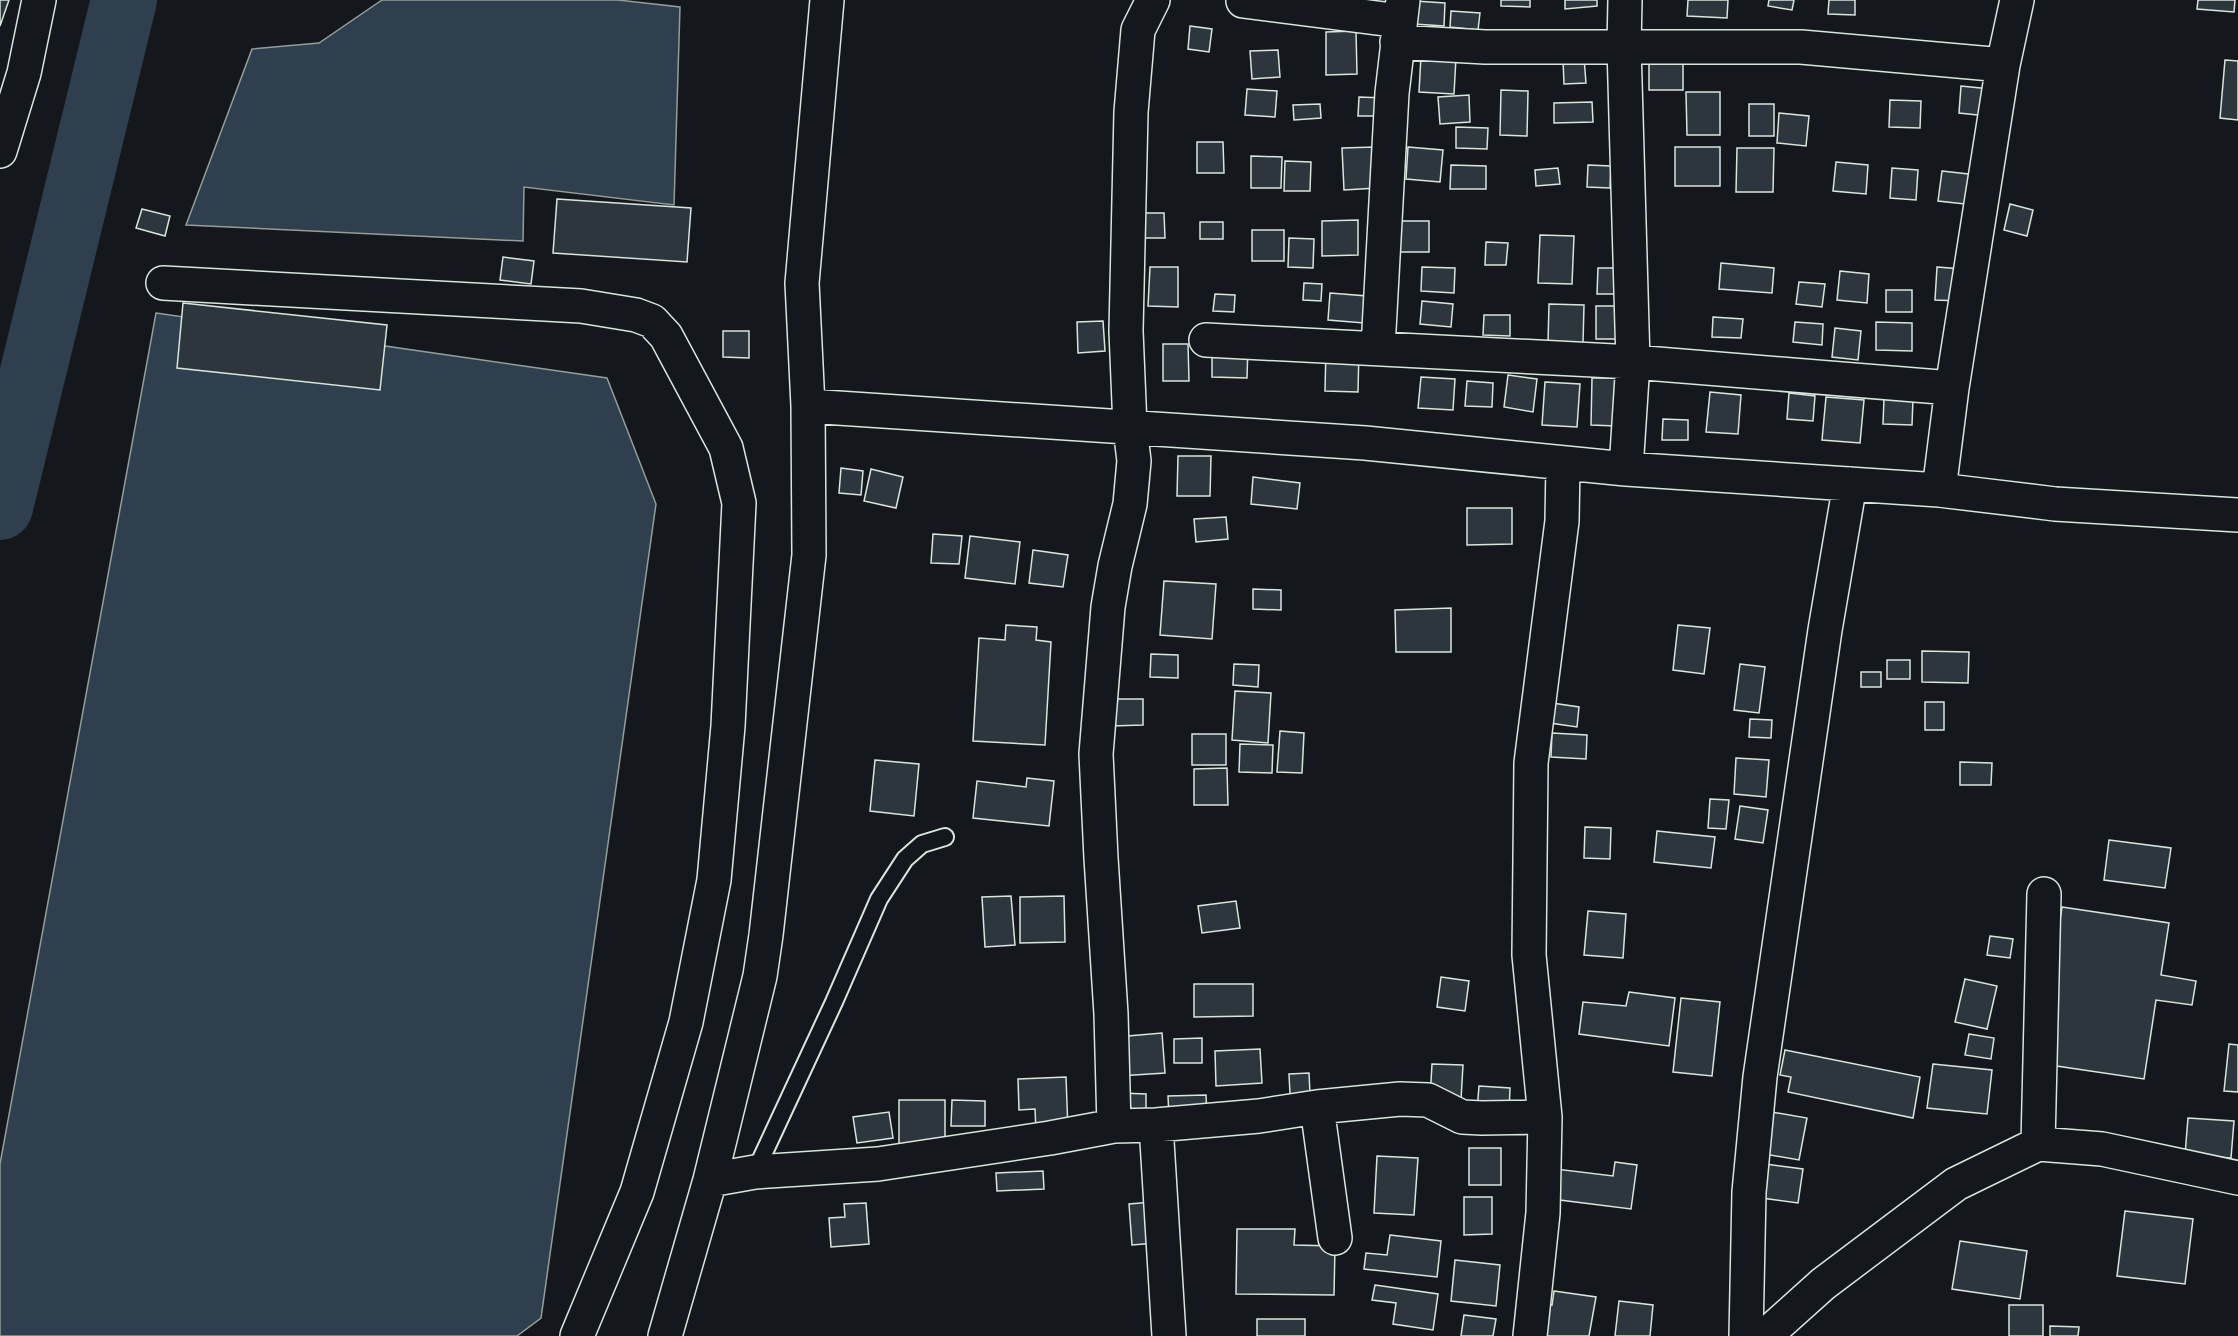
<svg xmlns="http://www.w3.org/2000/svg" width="2238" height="1336" font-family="Lato,sans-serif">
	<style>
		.water { fill: #2f3f4d; stroke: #939e99; stroke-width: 1.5 }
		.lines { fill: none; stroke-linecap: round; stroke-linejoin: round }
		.river { stroke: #2f3f4d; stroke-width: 66 }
		.building { fill: #2c363c; stroke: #d8e6dc; stroke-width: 1.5 }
		.lane-casing { stroke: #d8e6dc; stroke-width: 20 }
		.street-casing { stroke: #d8e6dc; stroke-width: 36 }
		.secondary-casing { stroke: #d8e6dc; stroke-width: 36 }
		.lane { stroke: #14181c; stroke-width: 16 }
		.street { stroke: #14181c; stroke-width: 33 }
		.secondary { stroke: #14181c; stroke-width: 33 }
	</style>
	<rect width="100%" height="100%" fill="#14181c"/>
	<path class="water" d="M382,0h236l62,7 -6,198 -150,-18 -1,54 -337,-16 66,-176 67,-6z
		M156,313l451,65 49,126 -115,814 -24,18h-517v-172z"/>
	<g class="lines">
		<path class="river" d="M0,507l124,-507"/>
	</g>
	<path class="building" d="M0,0h9l-9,26z
		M1501,0h29v7l-29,-1z
		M1565,0h32v6l-32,3z
		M1688,0h40l-1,18 -40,-2z
		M1769,0h25l-2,10 -24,-4z
		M1829,0h26v15l-27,-1z
		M2198,0h37l-1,12 -37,-3z
		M1415,1l30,2 -1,23 -30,-2z
		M1451,11l29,2 -2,17 -28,-3z
		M1190,26l22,3 -3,23 -21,-3z
		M1356,31l1,43 -31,1v-43z
		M1278,50l2,27 -28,2 -2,-28z
		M1421,56l35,2 -2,36 -35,-2z
		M1584,58l2,25 -22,1 -1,-24z
		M1649,60h34v30h-34z
		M2225,60l13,1v59l-18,-2z
		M1961,86l29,3 -3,27 -28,-3z
		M1247,89l30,2 -2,26 -30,-2z
		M1501,90l27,1 -1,45 -27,-1z
		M1686,92h34v43h-33z
		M1469,95l1,27 -30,2 -2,-27z
		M1359,97l25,1 -1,18h-25z
		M1890,100l31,1 -1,27 -31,-1z
		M1592,102l1,20 -39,1v-20z
		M1320,104l1,14 -27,2 -1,-15z
		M1749,104h25v32h-25z
		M1779,113l30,3 -3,30 -29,-3z
		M1456,127l32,1 -1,21 -31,-1z
		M1197,142h26l1,31h-27z
		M1375,147l2,41 -33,2 -2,-42z
		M1408,147l35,3 -3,32 -34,-3z
		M1675,147h45v39h-45z
		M1737,148h37l-1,44h-37z
		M1251,156l31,1 -1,31h-30z
		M1285,161l26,1 -1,29h-26z
		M1836,162l32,3 -2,29 -33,-3z
		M1451,165l35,1v23h-36z
		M1588,165l23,1 -1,22 -23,-1z
		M1558,168l2,16 -24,2 -1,-16z
		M1892,168l26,2 -2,30 -26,-2z
		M1942,171l35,4 -3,30 -36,-4z
		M557,199l134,9 -4,54 -134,-9z
		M2010,204l23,6 -6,26 -23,-6z
		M142,209l28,7 -5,20 -29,-8z
		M1137,213h27l1,25h-28z
		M1358,220v35l-36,1v-35z
		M1398,221h31v31h-31z
		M1200,222h23v17h-23z
		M1252,230h32v31h-32z
		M1540,235l34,1 -2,48 -34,-1z
		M1289,238l25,1 -1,29 -25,-1z
		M1486,242l22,1 -2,22h-21z
		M503,257l31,4 -3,23 -31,-4z
		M1721,263l53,5 -2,25 -53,-4z
		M1150,267h28v40l-30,-1z
		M1422,267l33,1 -1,25 -33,-2z
		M1937,267l25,2 -2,32 -25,-1z
		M1598,268h26l-1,26h-26z
		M1840,271l29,3 -2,29 -30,-3z
		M1799,282l26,2 -3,23 -26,-3z
		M1304,283l18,1 -1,17 -18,-1z
		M1886,290h26v22h-26z
		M1330,293l37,3 -3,27 -36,-3z
		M1215,294l20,1 -1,17 -21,-1z
		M1422,301l31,3 -2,23 -31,-3z
		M183,303l204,22 -7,65 -203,-22z
		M1549,304l35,1 -1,38 -35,-1z
		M1596,306h26v33h-26z
		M1484,315h26v21l-27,-1z
		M1713,317l30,2 -2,19 -29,-1z
		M1103,321l2,30 -27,2 -1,-31z
		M1795,322l28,2 -1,21 -29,-3z
		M1876,322l36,1v28l-36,-1z
		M1835,328l26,3 -3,29 -26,-3z
		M723,331h26v27l-26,-1z
		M1163,344h25l1,37h-26z
		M1212,345h36l-1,33 -35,-1z
		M1326,348l33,1 -1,43 -33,-1z
		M1508,375l29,4 -4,33 -29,-5z
		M1421,377l34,2 -2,31 -35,-2z
		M1592,378h25l-1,48 -25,-1z
		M1467,381l26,2 -1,24 -27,-1z
		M1545,382l35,2 -3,43 -35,-2z
		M1710,392l31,3 -3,39 -32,-2z
		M1789,393l26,3 -2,25 -26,-2z
		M1826,397l38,3 -4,43 -38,-3z
		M1884,398l29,1 -1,26 -29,-1z
		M1663,419l25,1v20h-26z
		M1178,456h33l-1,40h-33z
		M841,468l22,3 -2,24 -22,-2z
		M871,469l32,8 -7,31 -32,-7z
		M1253,477l47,6 -3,26 -46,-5z
		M1467,508h45v36l-45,1z
		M1226,517l2,22 -32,3 -2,-23z
		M933,534l29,2 -3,28 -28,-1z
		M970,536l50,6 -5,42 -50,-6z
		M1033,550l35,5 -5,32 -34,-4z
		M1164,581l52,3 -4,55 -52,-4z
		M1253,589l28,1v20l-28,-1z
		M1451,608v44h-55l-1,-42z
		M1006,625l31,2 -1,13 15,2 -6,103 -72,-4 6,-103 26,2z
		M1678,625l32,3 -6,46 -31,-4z
		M1922,651l47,1 -1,31 -46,-1z
		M1151,654l27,1v23l-28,-1z
		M1887,660h23v19h-23z
		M1234,664l25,1 -1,22 -25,-2z
		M1740,664l25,3 -6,46 -25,-3z
		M1861,672h20v15h-20z
		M1235,691l36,2 -3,50 -36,-3z
		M1111,699h32v26l-32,1z
		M1925,702h19v28h-19z
		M1552,703l27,4 -2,20 -27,-4z
		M1750,719l22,1 -1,18 -22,-1z
		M1280,731l24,2 -2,40 -25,-1z
		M1552,733l35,2 -1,24 -35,-2z
		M1192,734h34v31h-34z
		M1240,744l33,1 -1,28 -33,-1z
		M1736,758l33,2 -3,37 -32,-3z
		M875,760l44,4 -5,52 -44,-5z
		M1960,762l32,1 -1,22h-31z
		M1227,768l1,37h-34v-36z
		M1027,778l27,3 -5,45 -76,-8 4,-37 49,6z
		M1710,799l19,1 -3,29 -18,-1z
		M1740,806l28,4 -5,33 -28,-4z
		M1585,827l26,1 -1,31 -26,-1z
		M1657,831l58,6 -4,31 -57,-6z
		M2109,840l62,8 -6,40 -61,-8z
		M1011,896l4,49 -30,2 -3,-50z
		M1064,896l1,46 -45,1v-46z
		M1236,901l4,27 -38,5 -4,-27z
		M2062,907l107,16 -8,52 35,6 -4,24 -36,-5 -12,79 -94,-14 -8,-21z
		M1588,911l38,3 -3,44 -39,-3z
		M1990,936l23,3 -3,19 -23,-3z
		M1441,977l28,4 -4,30 -28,-4z
		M1965,979l32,7 -10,43 -32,-7z
		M1194,984h59v32l-59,1z
		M1629,992l46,6 -6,48 -90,-12 4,-32 43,4z
		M1681,998l39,4 -8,74 -39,-4z
		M1162,1033l3,40 -46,3 -3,-39z
		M1969,1034l25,4 -3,21 -26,-4z
		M1202,1038v25h-28v-24z
		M2229,1044l9,1v47l-14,-1z
		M1260,1049l2,34 -46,3 -1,-35z
		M1785,1050l135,27 -7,41 -125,-26 3,-15 -11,-2z
		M1432,1064l31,1 -2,35 -31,-1z
		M1933,1064l59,6 -5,44 -60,-6z
		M1309,1073l1,20 -20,1 -1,-20z
		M1066,1077l2,53 -32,2 -1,-23 -16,1 -1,-31z
		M1479,1086l31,2 -1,25 -32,-2z
		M1121,1093l25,1v26l-26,-2z
		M1206,1095l1,21 -38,1 -1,-21z
		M899,1100h46v47h-46z
		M952,1100l33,1v25h-34z
		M1766,1111l41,7 -8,42 -40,-7z
		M889,1112l4,26 -36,5 -4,-26z
		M2188,1118l46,3 -3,37 -46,-3z
		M1469,1148h32v37h-32z
		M1377,1156l41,2 -4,57 -40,-2z
		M1615,1162l22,3 -6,44 -79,-10 4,-30 57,7z
		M1758,1163l45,6 -5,34 -44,-6z
		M1043,1171l1,18 -47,2 -1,-18z
		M1464,1197h28v37l-28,1z
		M1152,1202l4,41 -24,2 -3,-41z
		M866,1203l3,41 -38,3 -2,-29 16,-1 -1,-13z
		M2125,1211l68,8 -8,65 -68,-8z
		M1237,1229h58l-1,16 41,1 -1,49 -98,-1z
		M1390,1235l51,6 -4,36 -73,-8 2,-16 21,2z
		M1960,1241l67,10 -7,48 -68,-10z
		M1455,1260l45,5 -4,41 -45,-5z
		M1375,1285l63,9 -5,36 -40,-6 3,-21 -24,-3z
		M1554,1291l42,6 -7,39h-52l5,-33 10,2z
		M1619,1301l34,4 -3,31h-35z
		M2009,1305h34v31h-34z
		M1464,1315l32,4 -3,17h-32z
		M1257,1319h48v17h-48z
		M2050,1326l29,1 -1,9h-28z"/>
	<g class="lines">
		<g class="lane-casing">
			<path id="lane" d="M755,1172l79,-170 45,-103 26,-40 17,-15 23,-7"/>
		</g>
		<g class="street-casing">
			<path id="street" d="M1625,0l-1,47 9,315 -7,107
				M1243,1l157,20
				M1397,42l88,5h316l202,18
				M163,283l418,23 55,9 16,6 14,15 60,112 13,55 -11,223 -14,154 -28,142 -49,170 -60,144
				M1206,340l427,22 319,26
				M1378,348l14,-255 11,-93
				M808,406l557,37 261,26 313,21 116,14 183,11
				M1939,490l13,-102 51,-323 14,-65
				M1317,1107l18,131
				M1156,1125l13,211
				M1114,1126l-3,-112 -10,-156 -5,-104 12,-147 7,-41 15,-62 4,-43 -4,-34 -4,-96 5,-219 7,-82 15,-30
				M2038,1144l64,5 136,29
				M710,1180l45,-8 123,-8 172,-26 64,-12 42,-1 103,-9 58,-9 83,-8 28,1 34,17 20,1 63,-1
				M665,1336l45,-156 50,-204 6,-41 43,-380 -1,-149 -6,-123 25,-283
				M1530,1336l13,-123 2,-96 -16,-162 2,-192 31,-242 1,-57
				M1746,1336l3,-144 11,-115 65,-447 25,-146
				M1765,1336l58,-52 133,-100 82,-40 6,-250"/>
		</g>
		<g class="secondary-casing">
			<path id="secondary" d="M0,151l24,-78 15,-73"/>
		</g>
		<use href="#lane" class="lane"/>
		<use href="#street" class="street"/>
		<use href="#secondary" class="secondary"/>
	</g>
</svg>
